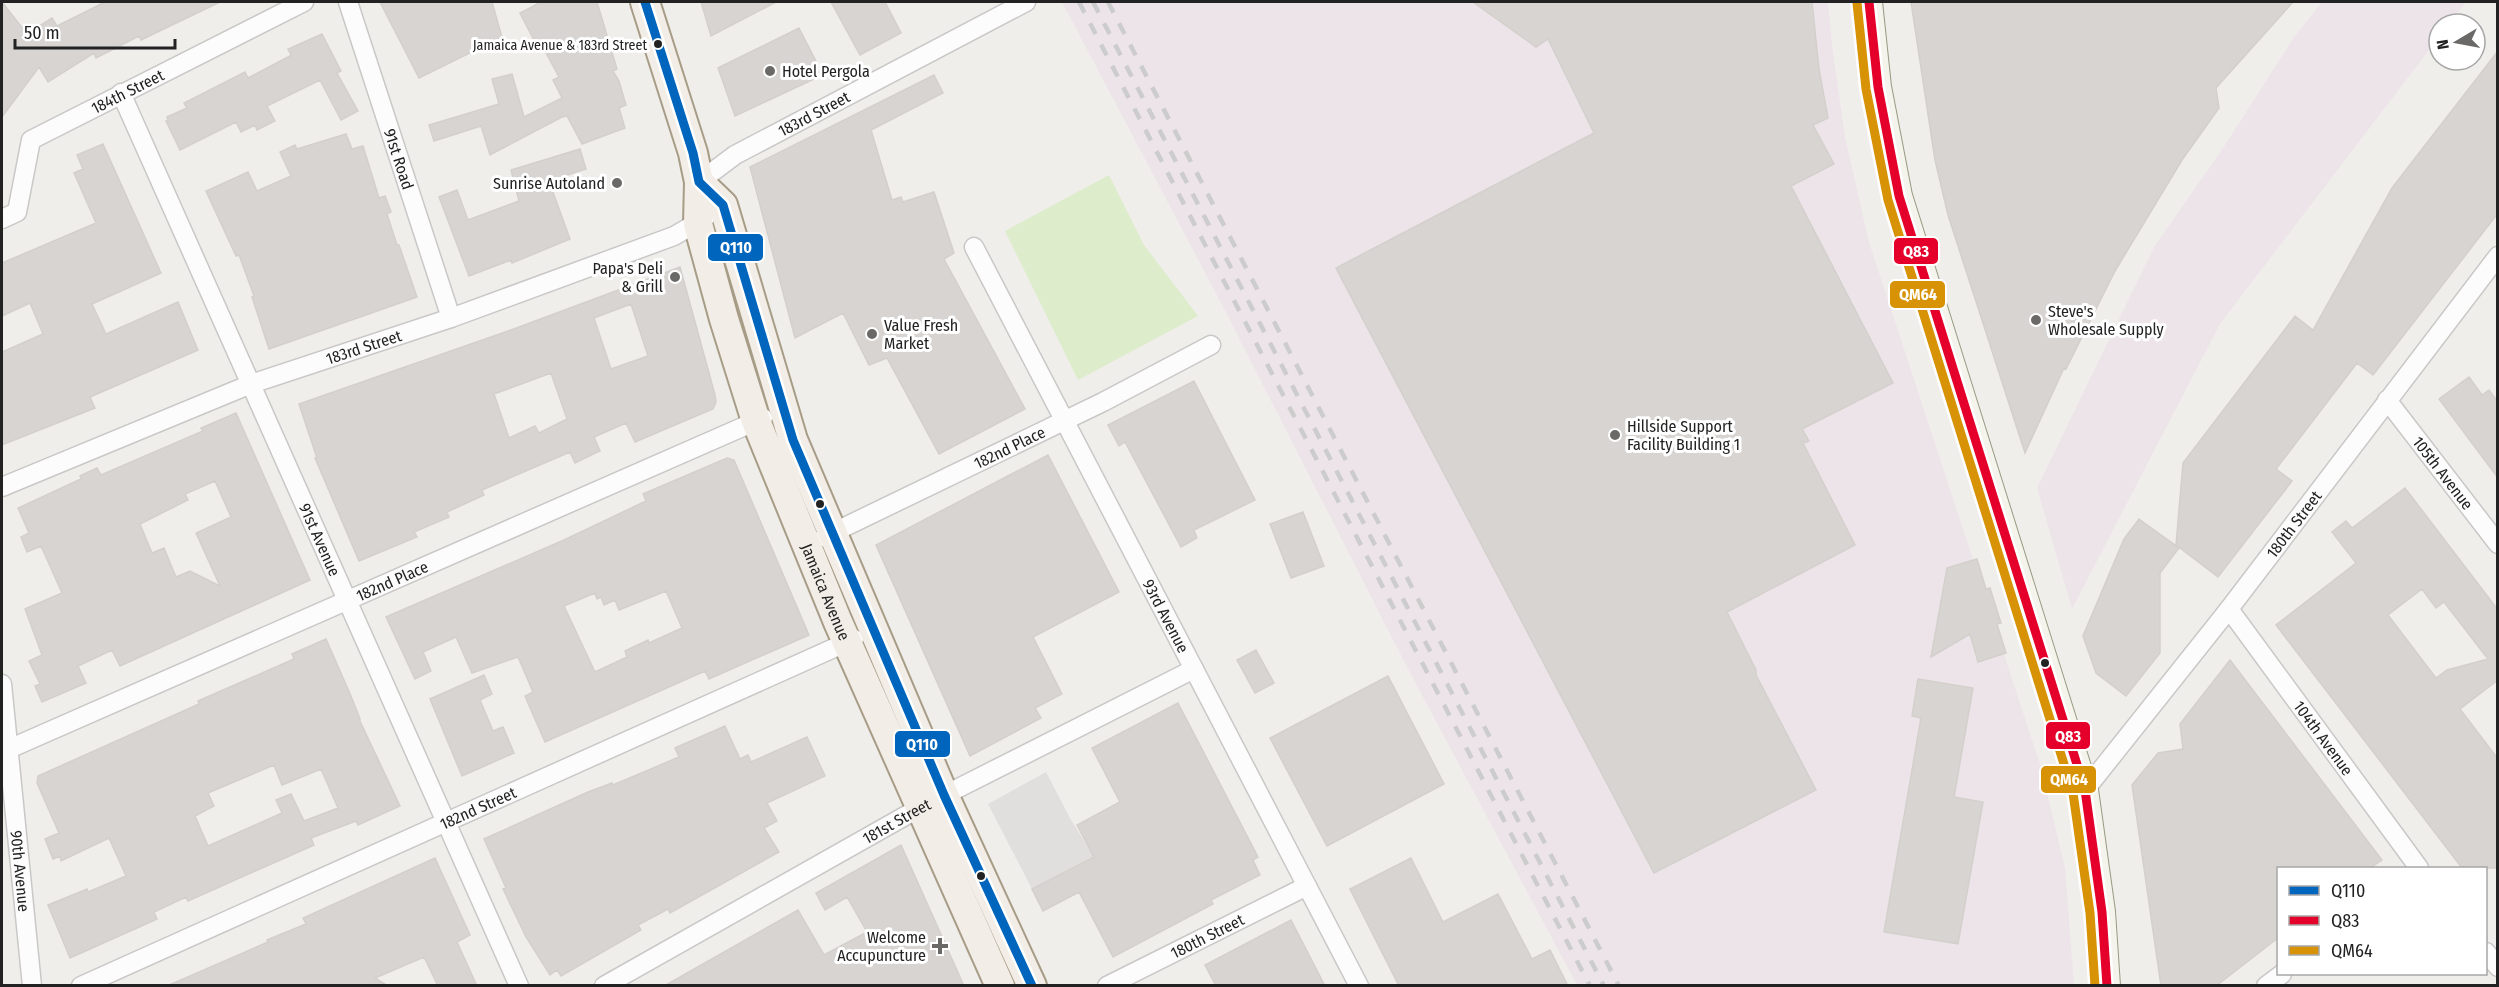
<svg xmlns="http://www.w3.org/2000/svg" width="2499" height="987" font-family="'Fira Sans Condensed',sans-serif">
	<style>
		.industrial { fill: #ede4e9 }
		.grass { fill: #ddeccb }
		.parking { fill: #e0dfde }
		.building { fill: #d7d4d2; stroke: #d3d0cc; stroke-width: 1.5; fill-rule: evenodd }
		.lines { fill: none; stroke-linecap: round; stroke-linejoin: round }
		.minor-casing { stroke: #c9c8c7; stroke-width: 21 }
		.secondary-casing { stroke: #999a82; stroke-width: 28 }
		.primary-casing { stroke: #a79c86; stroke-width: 32 }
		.minor { stroke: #fdfcfc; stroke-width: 18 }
		.secondary { stroke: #f4f4ed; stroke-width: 26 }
		.primary { stroke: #f3ede7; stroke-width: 28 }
		.rail { stroke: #ccc; stroke-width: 4.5; stroke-dasharray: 12 12; stroke-linecap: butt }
		.bus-1-casing { stroke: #fff; stroke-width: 14 }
		.bus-2-casing { stroke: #fff; stroke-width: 14 }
		.bus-3-casing { stroke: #fff; stroke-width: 14 }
		.bus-1 { stroke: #0065bd; stroke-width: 9 }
		.bus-2 { stroke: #e4002b; stroke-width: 9 }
		.bus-3 { stroke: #d79205; stroke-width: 9 }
		.bus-dot { fill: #222; stroke: #fff; stroke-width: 2 }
		.poi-dot { fill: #6a6968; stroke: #fff; stroke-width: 2 }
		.labels { text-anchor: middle; stroke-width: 6; stroke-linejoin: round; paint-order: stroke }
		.bus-label { font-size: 14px; fill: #222; stroke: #fff; text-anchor: end }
		.poi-label { font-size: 16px; fill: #222; stroke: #fff; text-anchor: start }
		.street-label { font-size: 16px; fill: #222; stroke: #fff }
		.line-badge { stroke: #fff; stroke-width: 2 }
		.badge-label { font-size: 16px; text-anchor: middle; font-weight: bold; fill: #fff }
	</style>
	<rect width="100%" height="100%" fill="#f0eeeb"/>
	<path class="industrial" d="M1062,2h766l5,51 12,84 24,105 172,525 24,101 9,117h-497l-169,-316 -188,-368z
		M2322,2h144l-17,22h-10v13l-219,287 -148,285 -35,-121 117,-241 69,-99 71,-111z"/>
	<path class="grass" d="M1109,175l35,70 54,71 -120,64 -73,-149z"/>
	<path class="parking" d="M1046,772l25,48 23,36 -62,33 -44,-85z"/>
	<path class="building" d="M2,2l25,32 25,-16 5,8 48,-24h115l-79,38 -2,-4 -43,22 -2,-5 -46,29 -9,-15 -37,50z
		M380,2h112l10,35 -83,41z
		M541,2h56l20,67 -4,2 6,10 7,24 -7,3 6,20 -43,16 -15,-28 -5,1 -72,38 -9,-29 -47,15 -5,-16 70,-21 -7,-25 20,-5 12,43 38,-19 -9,-18 6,-3 -19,-35 -4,2 -16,-31z
		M701,2h75l-65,34z
		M831,2h54l16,31 -41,22z
		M1473,2h339l7,67 9,49 -15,7 21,39 -43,22 102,197 -91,46 7,12 -6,2 52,102 -128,67 29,58v5l60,115 -162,83 -318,-605 258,-135 -46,-94 -12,8z
		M1911,2h382l-77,86 3,20 -37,52 -67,111 -49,98 -2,-1 -39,85 -77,-238 -13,-55z
		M799,28l24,47 -88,41 -17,-48z
		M322,34l19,37 -4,2 21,38 -17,9 -21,-40 -53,26 8,15 -18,9 -2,-5 -14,7 -5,-10 -56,28 -14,-29 2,-1 -1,-3 20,-9 -3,-5 61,-31 3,6 40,-21 3,-2 -3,-6z
		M2498,51v162l-125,162 -16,-12 -81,106 16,12 -74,96 -42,-32 7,-82 112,-147 18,14 79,-142z
		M934,75l9,18 -72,37 21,70 9,-3 2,5 31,-10 20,61 -10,6 81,150 -86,45 -52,-96 -18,7 -26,-52 -48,25 -45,-171z
		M346,134l6,15 11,-3 16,52 6,-2 6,16 -4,2 10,31h2l18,52 -148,52 -17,-52 2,-1 -15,-41 -3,1 -30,-65 42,-19 9,19 34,-15 -11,-24 15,-7 2,4z
		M103,144l58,129 -69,31 14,30 72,-32 20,48 -108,47 5,11 -93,37v-93l41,-18 -13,-31 -28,13v-53l94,-40 -22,-50 9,-4 -6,-14z
		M580,149l6,20 -37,12 21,58 -58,24 -1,-3 -42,16 -30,-79 18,-7 11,30 51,-19 -8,-31z
		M680,267l35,128 1,7 -3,7 -78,33 -9,-19 -32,14 6,14 -25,12 -5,-11 -88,38 2,5 -37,17 2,5 -35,15 3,5 -58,24 -44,-103h2l-18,-54 212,-74zM631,304l17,52 -37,13 -17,-51zM551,373l16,46 -28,14 -4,-7 -26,12 -15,-44z
		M2469,377l13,18 7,-5 9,12v76l-59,-79z
		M1194,381l61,119 -61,30 3,8 -16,9 -56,-105 -6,4 -11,-21z
		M236,413l74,167 -190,86 -8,-16 -34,16 8,17 -44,19 -7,-16 5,-2 -11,-23 13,-6 -17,-46 37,-16 -21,-47 -14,6 -6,-15 8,-4 -11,-25 63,-29 -1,-3 17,-8 4,7 102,-44 -2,-3zM215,481l16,36 -35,16 24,53 -30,-15 -14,6 -12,-29 -12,5 -12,-29 48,-24 -3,-6z
		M1048,455l71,137 -86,45 29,57 -27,14 6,10 -71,38 -94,-211z
		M727,458l7,2 75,175 -100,44 -4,-8 -160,71 -20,-46 8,-4 -15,-35 -46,16 -16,-36 -33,15 8,19 -16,8 -29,-62 178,-77 82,-39 -3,-7zM666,591l16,37 -33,15 -1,-3 -23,11 2,6 -32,15 -31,-66 31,-13 2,6 4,-2 3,8 11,-5 4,10z
		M2405,488l93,122v70l-38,29 38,50v109h-36l-186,-243 80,-62 -24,-31 14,-11 6,7zM2422,589l14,19 8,-6 44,57 -41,11 -11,8 -48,-63z
		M1303,512l21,54 -33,12 -21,-54z
		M2139,519l40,29 -19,25v80l-34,43 -30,-23 -13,-37 41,-97z
		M1977,559l9,30 4,-1 11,35 -4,1 9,29 -28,9 -8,-28 -39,23 16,-89z
		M326,639l25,57 9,23h-1l41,87 -42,19 -2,-4 -45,17 3,7 -126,56 -2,-4 -32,15 3,7 -87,39 -22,-53 39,-16 1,3 38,-16 -17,-38 -48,23 -1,-5 -7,3 -8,-20 14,-6 -22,-50 1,-7 161,-72 -1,-3 96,-42 -2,-5zM274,765l8,20 39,-16 17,39 -34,13 -13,-27 -15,6 6,13 -74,33 -13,-30 19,-10 -6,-13z
		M1256,650l18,33 -19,10 -18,-33z
		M2230,660l152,200 -12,8h-92v70l-62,48h-55l-29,-201 26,-32 25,-4 -3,-25z
		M484,675l8,19 -12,6 13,31 10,-4 11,26 -52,23 -32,-77z
		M1388,676l56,108 -117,62 -57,-108z
		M1918,679l55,9 -19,109 29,5 -25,142 -74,-12 37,-214 -9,-2z
		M1178,703l80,154 -5,3 7,15 -49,25 2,4 -100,53 -34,-65 -36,19 -11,-22 62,-32 -17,-32 43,-23 -28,-54z
		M725,726l15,33 8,-4 3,7 56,-25 18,39 -58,27 10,18 -13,7 15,24 -109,61 -2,-4 -30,16 3,5 -80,46 -4,-6 -7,5 -24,-38 -23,-48 3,-1 -22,-49 104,-47 24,-9 1,2 66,-28 -4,-9z
		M901,845l63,141h-300l134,-76 26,45 43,-23 -20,-35 -22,13 -9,-17z
		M435,858l35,77 -13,7 20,44h-39l-14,-29 -49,21 13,8h-221l101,-44 -1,-2 39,-16 -3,-6z
		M1411,858l32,64 55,-28 34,65 18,-9 18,36h-169l-49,-97z
		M1291,920l34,66h-109l-11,-21z"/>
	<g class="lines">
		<g class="minor-casing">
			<g id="minor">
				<path id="s1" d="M348,2l103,316"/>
				<path id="s2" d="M121,93l398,893"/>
				<path id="s3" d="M699,182l36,-27 291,-153"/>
				<path id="s4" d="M2,219l15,-7 14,-72 273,-138"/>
				<path id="s5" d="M974,247l385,739"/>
				<path id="s6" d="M2387,400l111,144"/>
				<path id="s7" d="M2,487l249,-103 200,-66 223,-82 31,-18"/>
				<path id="s8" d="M824,537l279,-135 108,-57"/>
				<path id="s9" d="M2229,609l190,259"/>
				<path id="s10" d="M2,684l30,302"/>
				<path id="s11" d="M2,752l761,-334"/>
				<path id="s12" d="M2085,790l144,-181 269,-353"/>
				<path d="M2486,952l12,15"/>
				<path id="s13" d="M81,986l773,-347"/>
				<path id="s14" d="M604,986l317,-179 273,-138"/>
				<path id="s15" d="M1107,986l200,-100"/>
				<path d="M2266,986l16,-12"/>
			</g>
		</g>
		<g class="secondary-casing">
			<path id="secondary" d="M1869,2l9,85 21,109 186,594 17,122 5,74"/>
		</g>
		<g class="primary-casing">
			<g id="primary">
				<path id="s16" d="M645,2l48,151 6,29 -1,42 26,95 32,102 82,201 162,364"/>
				<path d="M699,182l24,23 70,235 151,355 88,191"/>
			</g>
		</g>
		<use href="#minor" class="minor"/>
		<use href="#secondary" class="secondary"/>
		<use href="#primary" class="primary"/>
		<path class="rail" d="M1079,2l511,984
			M1093,2l511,984
			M1108,2l511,984"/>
		<g class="bus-1-casing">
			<path id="bus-1" d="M645,2l48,151 6,29 24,23 70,235 151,355 88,191"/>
		</g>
		<g class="bus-2-casing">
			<path id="bus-2" d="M1869,2l9,85 21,109 186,594 17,122 5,74"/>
		</g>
		<g class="bus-3-casing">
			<path id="bus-3" d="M1857,3l9,86 22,111 185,593 17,120 5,73"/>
		</g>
		<use href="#bus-1" class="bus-1"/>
		<use href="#bus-2" class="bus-2"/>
		<use href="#bus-3" class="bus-3"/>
	</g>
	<g class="bus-dot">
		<circle cx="658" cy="44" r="5"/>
		<circle cx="820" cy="504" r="5"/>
		<circle cx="2045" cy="663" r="5"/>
		<circle cx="981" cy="876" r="5"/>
	</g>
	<g class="poi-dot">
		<circle cx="770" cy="71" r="6"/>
		<circle cx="617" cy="183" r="6"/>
		<circle cx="675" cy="277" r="6"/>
		<circle cx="2036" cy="320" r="6"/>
		<circle cx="872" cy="334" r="6"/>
		<circle cx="1615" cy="435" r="6"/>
		<path d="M937 937h6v6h6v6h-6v6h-6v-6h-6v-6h6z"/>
	</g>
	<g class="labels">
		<g class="bus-label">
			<text x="647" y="50">Jamaica Avenue &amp; 183rd Street</text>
		</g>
		<g class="poi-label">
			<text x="782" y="77">Hotel Pergola</text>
			<text x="605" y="189" text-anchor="end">Sunrise Autoland</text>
			<text x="663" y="274" text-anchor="end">Papa's Deli<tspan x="663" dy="18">&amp; Grill</tspan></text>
			<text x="2048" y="317">Steve's<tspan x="2048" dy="18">Wholesale Supply</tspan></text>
			<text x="884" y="331">Value Fresh<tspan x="884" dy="18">Market</tspan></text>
			<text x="1627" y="432">Hillside Support<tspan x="1627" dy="18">Facility Building 1</tspan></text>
			<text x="926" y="943" text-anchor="end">Welcome<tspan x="926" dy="18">Accupuncture</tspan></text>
		</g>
		<g class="street-label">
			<text dy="6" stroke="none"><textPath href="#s4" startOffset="198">184th Street</textPath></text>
			<text dy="6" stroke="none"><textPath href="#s3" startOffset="134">183rd Street</textPath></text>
			<text dy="6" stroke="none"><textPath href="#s1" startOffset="165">91st Road</textPath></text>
			<text dy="6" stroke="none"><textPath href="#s7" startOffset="388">183rd Street</textPath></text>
			<text dy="6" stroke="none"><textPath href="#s8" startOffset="206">182nd Place</textPath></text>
			<text dy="6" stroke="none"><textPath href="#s6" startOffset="92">105th Avenue</textPath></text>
			<text dy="6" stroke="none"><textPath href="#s12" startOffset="338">180th Street</textPath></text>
			<text dy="6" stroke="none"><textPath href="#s2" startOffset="489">91st Avenue</textPath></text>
			<text dy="6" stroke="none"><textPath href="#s11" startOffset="426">182nd Place</textPath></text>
			<text dy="6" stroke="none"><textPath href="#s16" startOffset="620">Jamaica Avenue</textPath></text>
			<text dy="6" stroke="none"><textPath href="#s5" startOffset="416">93rd Avenue</textPath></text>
			<text dy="6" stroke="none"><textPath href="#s9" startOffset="160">104th Avenue</textPath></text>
			<text dy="6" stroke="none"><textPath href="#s13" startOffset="435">182nd Street</textPath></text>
			<text dy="6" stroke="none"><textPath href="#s14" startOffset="336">181st Street</textPath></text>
			<text dy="6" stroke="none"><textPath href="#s10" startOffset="188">90th Avenue</textPath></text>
			<text dy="6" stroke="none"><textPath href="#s15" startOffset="112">180th Street</textPath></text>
		</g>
	</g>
	<g class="line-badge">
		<rect x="707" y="233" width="57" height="29" rx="6" fill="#0065bd"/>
		<rect x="1893" y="237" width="46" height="28" rx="6" fill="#e4002b"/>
		<rect x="1889" y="280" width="57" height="29" rx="6" fill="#d79205"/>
		<rect x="2045" y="721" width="46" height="29" rx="6" fill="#e4002b"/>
		<rect x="894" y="730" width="57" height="28" rx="6" fill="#0065bd"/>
		<rect x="2040" y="765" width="57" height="29" rx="6" fill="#d79205"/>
	</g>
	<g class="badge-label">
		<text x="736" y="253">Q110</text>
		<text x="1916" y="257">Q83</text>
		<text x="1918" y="300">QM64</text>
		<text x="2068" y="742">Q83</text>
		<text x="922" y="750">Q110</text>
		<text x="2069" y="785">QM64</text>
	</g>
	<rect width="2499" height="987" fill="none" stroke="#222222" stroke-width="6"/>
	<rect x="2277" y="867" width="210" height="108" fill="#ffffff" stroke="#a7a7a7" stroke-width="1.5"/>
	<rect x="2289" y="886" width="30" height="9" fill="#0065bd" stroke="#a7a7a7" stroke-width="1.5"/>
	<text x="2331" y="897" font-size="18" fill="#222222">Q110</text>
	<rect x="2289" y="916" width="30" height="9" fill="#e4002b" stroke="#a7a7a7" stroke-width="1.5"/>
	<text x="2331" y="927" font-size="18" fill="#222222">Q83</text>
	<rect x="2289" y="946" width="30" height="9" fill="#d79205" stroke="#a7a7a7" stroke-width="1.5"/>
	<text x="2331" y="957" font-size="18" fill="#222222">QM64</text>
	<g transform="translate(2457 42) rotate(260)"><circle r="28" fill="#ffffff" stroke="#a7a7a7" stroke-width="1.5"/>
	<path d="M0-4.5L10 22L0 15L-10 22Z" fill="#6a6968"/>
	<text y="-9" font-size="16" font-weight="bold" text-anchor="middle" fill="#222222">N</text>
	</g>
	<path d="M15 39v9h160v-9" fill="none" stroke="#222222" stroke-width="3"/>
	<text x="24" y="39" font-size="18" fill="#222222" stroke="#ffffff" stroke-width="4.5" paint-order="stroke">50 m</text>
</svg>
